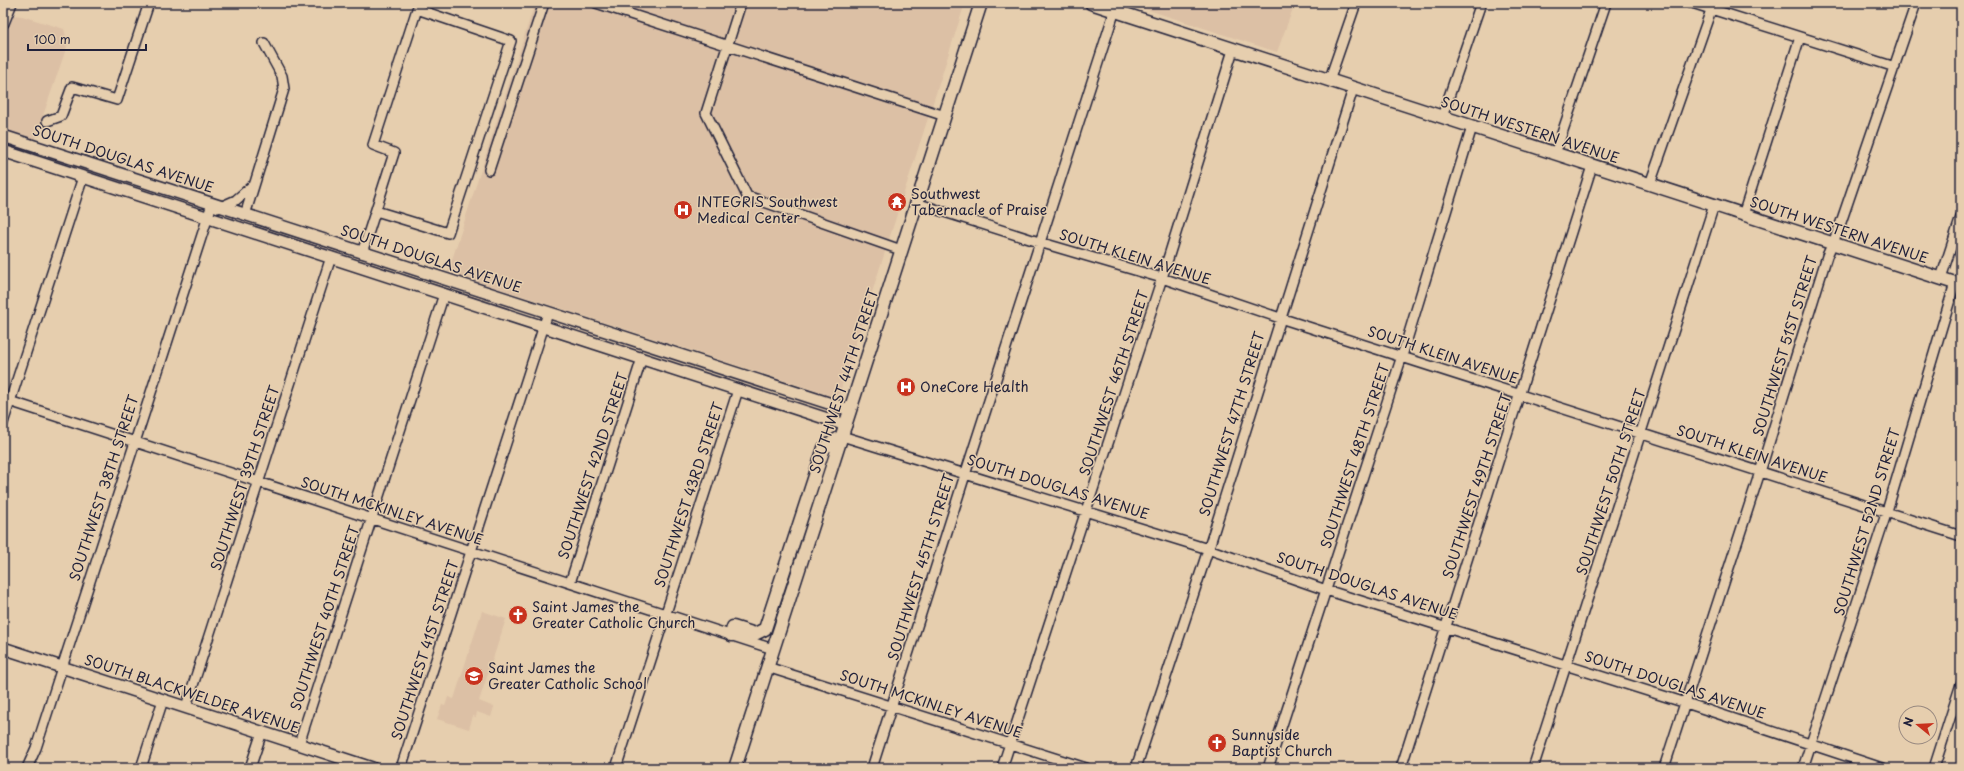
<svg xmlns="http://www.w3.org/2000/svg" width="1964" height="771" font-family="'Playpen Sans',sans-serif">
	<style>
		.built { fill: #dcc0a5 }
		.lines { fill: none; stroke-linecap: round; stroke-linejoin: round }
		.minor-casing { stroke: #22223b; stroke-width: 12 }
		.tertiary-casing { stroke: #22223b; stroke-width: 14 }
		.secondary-casing { stroke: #22223b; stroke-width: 15 }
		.minor { stroke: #e6ceae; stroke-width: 9 }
		.tertiary { stroke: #e6ceae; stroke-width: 11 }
		.secondary { stroke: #e6ceae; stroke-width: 12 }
		.labels { text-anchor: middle; stroke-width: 3; stroke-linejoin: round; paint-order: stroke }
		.street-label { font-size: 14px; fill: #22223b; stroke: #e6ceae }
		.poi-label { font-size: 14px; fill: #22223b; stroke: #e6ceae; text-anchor: start }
	</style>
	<rect width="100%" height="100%" fill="#e6ceae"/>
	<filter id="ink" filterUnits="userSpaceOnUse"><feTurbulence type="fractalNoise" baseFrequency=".025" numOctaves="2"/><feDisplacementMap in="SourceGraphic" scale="8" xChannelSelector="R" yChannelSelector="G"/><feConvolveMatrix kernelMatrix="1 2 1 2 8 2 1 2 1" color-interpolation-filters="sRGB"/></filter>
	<g filter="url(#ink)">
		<path class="built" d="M535,3h430l-127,395 -390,-126z
			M1127,3h168l-18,49z
			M13,15l9,1 42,13 4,14 -33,96 -4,1 -28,-9v-91z
			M482,611l24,8 -27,82 15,6 -3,10 -14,-5 -1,5 -3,-1 -4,13 -32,-10 5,-14 3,1 3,-9 6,2z"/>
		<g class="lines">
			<g class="minor-casing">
				<path id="minor" d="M596,3l349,113
					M741,3l-35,110 41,83 154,54
					M1692,3l203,64
					M1329,81l27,-78
					M1442,117l39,-114
					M47,121l14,-5 11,-29 45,13 32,-97
					M1555,154l51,-151
					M489,170l55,-167
					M1650,184l61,-174
					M916,203l123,39 123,36 118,40 681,218
					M218,208l18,-8 16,-14
					M245,215l39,-126 -2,-13 -18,-33
					M1743,215l57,-178
					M362,253l32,-100 -21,-8 44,-136 94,32 -63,192 -72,-22
					M1941,278l20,-61
					M3,399l770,250
					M3,423l80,-246
					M842,436l366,113 118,41 360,113 196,65
					M570,583l72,-225
					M767,667l319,101
					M186,707l145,-450
					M299,744l145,-450
					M27,768l9,-20 176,-544
					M141,768l22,-68
					M250,768l12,-36
					M401,768l147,-455
					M616,768l122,-378
					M872,768l93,-293 150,-465
					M1002,768l160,-490 71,-228
					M1136,768l74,-224 143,-455
					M1268,768l134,-412 70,-229
					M1401,768l191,-602
					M1533,768l181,-563
					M1664,768l96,-296 67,-216 11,-25 78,-228
					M1803,768l84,-257 68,-228
					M1934,768l27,-84"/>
			</g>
			<g class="tertiary-casing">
				<path id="tertiary" d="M3,23l8,-20
					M3,136l847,274
					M3,151l843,274
					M3,648l369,120"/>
			</g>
			<g class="secondary-casing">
				<path id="secondary" d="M1091,3l870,282
					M731,635l2,-8 22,7 10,-5 59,-181 18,-12
					M735,768l246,-765"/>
			</g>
			<use href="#minor" class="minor"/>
			<use href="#tertiary" class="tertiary"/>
			<use href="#secondary" class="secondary"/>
		</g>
	</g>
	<defs>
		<g id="temple-disc" transform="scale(1)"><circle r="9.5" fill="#c8321e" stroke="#e6ceae"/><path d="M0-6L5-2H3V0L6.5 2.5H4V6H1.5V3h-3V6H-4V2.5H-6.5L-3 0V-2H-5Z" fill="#fff"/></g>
		<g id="hospital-disc" transform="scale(1)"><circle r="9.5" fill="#c8321e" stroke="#e6ceae"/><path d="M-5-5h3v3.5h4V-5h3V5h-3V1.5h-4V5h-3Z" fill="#fff"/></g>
		<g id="church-disc" transform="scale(1)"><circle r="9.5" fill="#c8321e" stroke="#e6ceae"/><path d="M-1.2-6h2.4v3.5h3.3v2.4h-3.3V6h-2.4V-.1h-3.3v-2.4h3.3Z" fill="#fff"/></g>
		<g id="school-disc" transform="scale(1)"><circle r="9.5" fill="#c8321e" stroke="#e6ceae"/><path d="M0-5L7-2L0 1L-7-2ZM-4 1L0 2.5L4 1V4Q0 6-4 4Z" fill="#fff"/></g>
	</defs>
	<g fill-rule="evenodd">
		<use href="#temple-disc" x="897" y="202"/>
		<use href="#hospital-disc" x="683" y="210"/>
		<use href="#hospital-disc" x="906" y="387"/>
		<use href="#church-disc" x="518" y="615"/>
		<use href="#school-disc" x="474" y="676"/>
		<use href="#church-disc" x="1217" y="743"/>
	</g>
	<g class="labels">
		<g class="street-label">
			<text transform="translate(1530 130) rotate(18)" y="5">SOUTH WESTERN AVENUE</text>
			<text transform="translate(123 159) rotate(18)" y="5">SOUTH DOUGLAS AVENUE</text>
			<text transform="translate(1839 230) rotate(18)" y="5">SOUTH WESTERN AVENUE</text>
			<text transform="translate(1135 257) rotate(17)" y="5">SOUTH KLEIN AVENUE</text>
			<text transform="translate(431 259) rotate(18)" y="5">SOUTH DOUGLAS AVENUE</text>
			<text transform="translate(1785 346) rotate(-73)" y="5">SOUTHWEST 51ST STREET</text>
			<text transform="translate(1443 355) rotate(18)" y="5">SOUTH KLEIN AVENUE</text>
			<text transform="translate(844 381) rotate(-72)" y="5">SOUTHWEST 44TH STREET</text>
			<text transform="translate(1114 383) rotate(-72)" y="5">SOUTHWEST 46TH STREET</text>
			<text transform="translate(1232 424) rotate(-73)" y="5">SOUTHWEST 47TH STREET</text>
			<text transform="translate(1752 454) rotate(18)" y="5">SOUTH KLEIN AVENUE</text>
			<text transform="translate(1355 456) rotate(-72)" y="5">SOUTHWEST 48TH STREET</text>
			<text transform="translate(593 466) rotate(-72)" y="5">SOUTHWEST 42ND STREET</text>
			<text transform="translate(245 478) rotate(-72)" y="5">SOUTHWEST 39TH STREET</text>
			<text transform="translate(1611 482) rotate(-72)" y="5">SOUTHWEST 50TH STREET</text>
			<text transform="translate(1477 486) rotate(-72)" y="5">SOUTHWEST 49TH STREET</text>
			<text transform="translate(1058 487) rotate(17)" y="5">SOUTH DOUGLAS AVENUE</text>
			<text transform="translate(104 488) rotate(-72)" y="5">SOUTHWEST 38TH STREET</text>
			<text transform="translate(689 495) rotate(-72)" y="5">SOUTHWEST 43RD STREET</text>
			<text transform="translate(392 511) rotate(18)" y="5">SOUTH MCKINLEY AVENUE</text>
			<text transform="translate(1867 522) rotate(-73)" y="5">SOUTHWEST 52ND STREET</text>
			<text transform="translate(921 567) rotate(-73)" y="5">SOUTHWEST 45TH STREET</text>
			<text transform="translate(1367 586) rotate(18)" y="5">SOUTH DOUGLAS AVENUE</text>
			<text transform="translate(325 618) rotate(-72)" y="5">SOUTHWEST 40TH STREET</text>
			<text transform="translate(425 650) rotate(-72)" y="5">SOUTHWEST 41ST STREET</text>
			<text transform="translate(1675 685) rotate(18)" y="5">SOUTH DOUGLAS AVENUE</text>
			<text transform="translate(192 694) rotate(18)" y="5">SOUTH BLACKWELDER AVENUE</text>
			<text transform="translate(931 704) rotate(18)" y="5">SOUTH MCKINLEY AVENUE</text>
		</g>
		<g class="poi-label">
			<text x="911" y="199">Southwest<tspan x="911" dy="16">Tabernacle of Praise</tspan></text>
			<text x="697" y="207">INTEGRIS Southwest<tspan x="697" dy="16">Medical Center</tspan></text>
			<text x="920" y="392">OneCore Health</text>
			<text x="532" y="612">Saint James the<tspan x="532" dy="16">Greater Catholic Church</tspan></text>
			<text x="488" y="673">Saint James the<tspan x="488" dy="16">Greater Catholic School</tspan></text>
			<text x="1231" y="740">Sunnyside<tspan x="1231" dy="16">Baptist Church</tspan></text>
		</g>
	</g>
	<rect width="1964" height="771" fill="none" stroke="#e6ceae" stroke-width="16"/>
	<rect x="8" y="8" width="1948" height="755" fill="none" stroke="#22223b" stroke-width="1.5" filter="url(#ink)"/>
	<g transform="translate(1918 725) rotate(288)"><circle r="19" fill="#e6ceae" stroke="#988980"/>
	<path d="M0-3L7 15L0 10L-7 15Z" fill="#c8321e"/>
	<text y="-6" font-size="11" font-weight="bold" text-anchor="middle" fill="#22223b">N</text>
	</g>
	<path d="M28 44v6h118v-6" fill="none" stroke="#22223b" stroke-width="2"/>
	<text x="34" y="44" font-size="12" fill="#22223b" stroke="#e6ceae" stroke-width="3" paint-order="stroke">100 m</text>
</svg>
